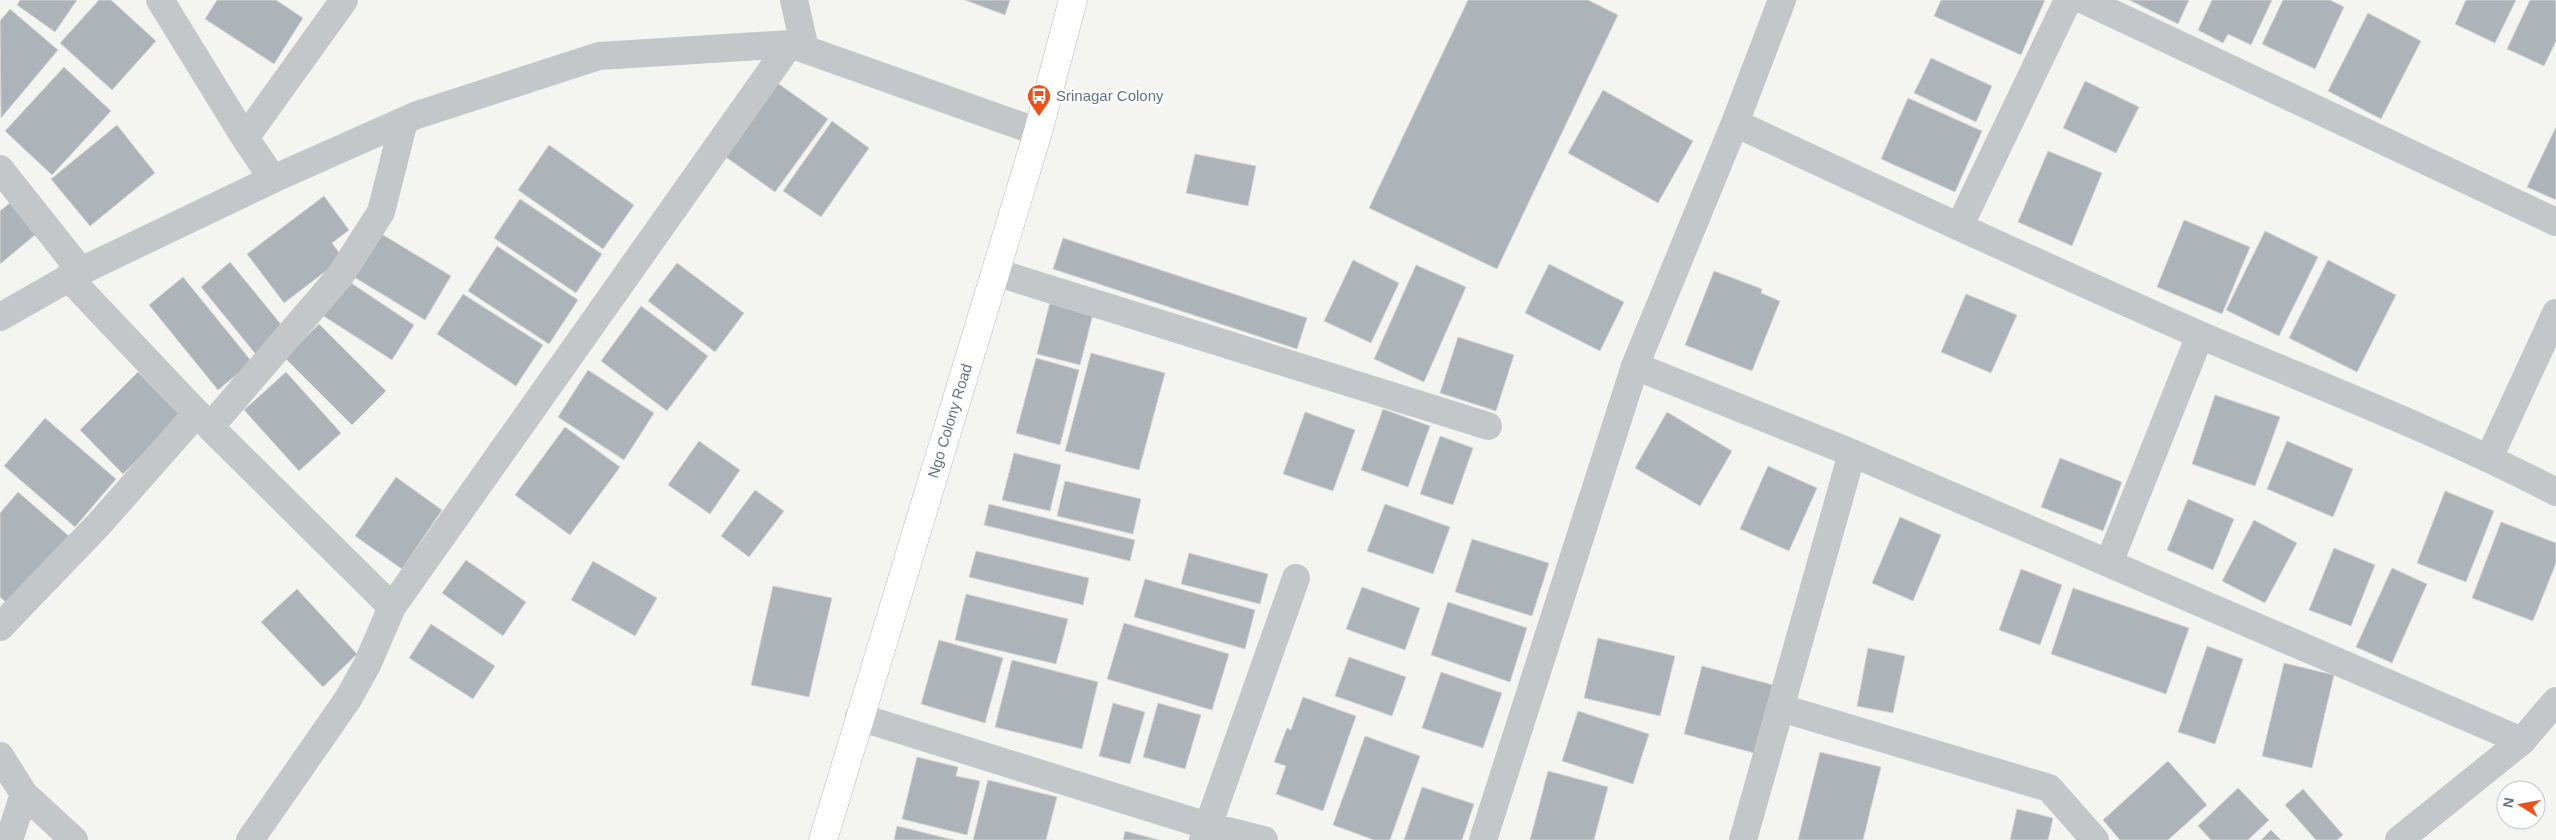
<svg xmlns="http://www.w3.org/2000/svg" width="2556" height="840" font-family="Helvetica,sans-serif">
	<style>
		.building { fill: #acb3b9; stroke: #d5d6d3 }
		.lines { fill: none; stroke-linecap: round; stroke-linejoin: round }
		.secondary-casing { stroke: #b6babf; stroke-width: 29 }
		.street { stroke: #c4c7ca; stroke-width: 28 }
		.secondary { stroke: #fff; stroke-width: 28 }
		.labels { text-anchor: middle; stroke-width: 5; stroke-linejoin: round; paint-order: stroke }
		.poi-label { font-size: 15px; fill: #627383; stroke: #fff; text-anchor: start }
		.street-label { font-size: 15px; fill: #627383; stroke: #fff }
	</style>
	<rect width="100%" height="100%" fill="#f4f5f0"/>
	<path class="building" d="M20,0h57l-22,32 -38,-27z
		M99,0h12l45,41 -44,49 -52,-47z
		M217,0h59l27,18 -29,46 -69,-45z
		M965,0h45l-5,15z
		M1468,0h120l30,15 -121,254 -128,-61z
		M1941,0h104l-24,55 -87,-39z
		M2129,0h60l-11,24z
		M2212,0h60l-21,45 -23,-11 -5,9 -25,-13z
		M2283,0h47l14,7 -29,62 -53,-25z
		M2466,0h50l-21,43 -40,-19z
		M2530,0h26v41l-12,25 -37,-17z
		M10,9l48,41 -57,68 -1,-97z
		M2368,13l53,28 -40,78 -53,-28z
		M1931,58l61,28 -16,36 -62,-29z
		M64,67l47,44 -59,64 -47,-44z
		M2085,81l54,26 -23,46 -53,-25z
		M776,82l52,37 -53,73 -52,-37z
		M1603,90l90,51 -35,62 -90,-50z
		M1908,98l74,33 -27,61 -74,-33z
		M832,121l37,27 -48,69 -38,-26z
		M117,125l38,48 -65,53 -39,-47z
		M2556,127v73l-29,-13z
		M549,145l85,60 -31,44 -85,-59z
		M2048,151l54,22 -30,73 -54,-24z
		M1195,154l61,12 -8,40 -62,-13z
		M324,196l25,34 -17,13 11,15 -59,45 -37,-49z
		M16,198l25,32 -41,34v-53z
		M520,199l82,55 -26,39 -82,-55z
		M2184,220l66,27 -28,67 -65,-27z
		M375,230l76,46 -26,44 -76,-46z
		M2265,231l53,26 -39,79 -53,-26z
		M1063,238l244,80 -10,31 -244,-80z
		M497,246l81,54 -29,44 -81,-53z
		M1353,260l46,23 -28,60 -47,-22z
		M2328,260l68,35 -39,77 -68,-34z
		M230,262l58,71 -30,24 -57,-70z
		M677,263l67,50 -29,39 -67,-51z
		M1549,264l75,38 -24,49 -75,-38z
		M1416,265l50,22 -42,95 -50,-23z
		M1714,271l48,18 -1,4 19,8 -28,70 -67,-26z
		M183,277l69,85 -34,28 -69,-85z
		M345,279l69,46 -22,35 -70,-45z
		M463,294l80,51 -27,41 -79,-52z
		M1966,294l51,21 -26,58 -50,-21z
		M1050,302l43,12 -13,51 -43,-11z
		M641,306l67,50 -41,55 -66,-50z
		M319,324l67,67 -34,34 -67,-67z
		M1458,337l56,18 -18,56 -56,-18z
		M1091,353l74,20 -26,97 -74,-19z
		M1036,358l43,12 -19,75 -44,-12z
		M588,370l66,43 -30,47 -66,-43z
		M138,372l43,44 -58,58 -43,-44z
		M286,372l55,61 -42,38 -55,-61z
		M2215,395l65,22 -25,69 -63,-22z
		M1383,409l47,17 -22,61 -47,-17z
		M1305,412l50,18 -22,61 -50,-17z
		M1667,412l65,39 -32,55 -65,-38z
		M45,418l71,61 -41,48 -71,-61z
		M565,427l55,40 -50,68 -55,-40z
		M1440,436l33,12 -20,57 -33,-11z
		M699,441l41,29 -30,44 -42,-29z
		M2287,441l66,28 -20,48 -66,-28z
		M1014,453l47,12 -11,46 -48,-11z
		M2060,458l62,24 -19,49 -62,-24z
		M1768,466l49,22 -28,63 -49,-22z
		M396,477l46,33 -40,59 -47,-33z
		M1065,481l76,18 -8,35 -76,-18z
		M755,490l29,21 -35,46 -28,-21z
		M2445,491l49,20 -28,71 -49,-19z
		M18,492l52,45 -60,69 -10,-9v-84z
		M2188,499l46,20 -21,51 -46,-20z
		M989,504l146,36 -5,21 -146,-36z
		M1385,504l65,23 -17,47 -66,-23z
		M1900,517l41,18 -28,66 -41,-18z
		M2254,520l43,23 -32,60 -43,-22z
		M2501,522l55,21v20l-23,58 -61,-23z
		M1472,539l77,24 -17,53 -77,-24z
		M2334,548l41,17 -24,61 -42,-16z
		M976,551l113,27 -6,27 -114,-28z
		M1189,553l79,21 -8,30 -79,-20z
		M466,560l60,42 -23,34 -61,-43z
		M593,561l64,37 -22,38 -64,-36z
		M2392,568l35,16 -35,79 -36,-16z
		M2021,569l41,16 -22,60 -41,-15z
		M1145,579l110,31 -10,39 -111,-32z
		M773,586l59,12 -23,99 -58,-12z
		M1362,587l58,21 -15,42 -59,-21z
		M2073,588l116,40 -23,66 -115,-40z
		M297,589l60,65 -34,33 -62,-65z
		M966,594l102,25 -12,45 -101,-24z
		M1448,602l79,26 -17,54 -79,-27z
		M1124,623l105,31 -17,56 -105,-31z
		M431,624l64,42 -22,33 -64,-41z
		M1598,638l77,18 -15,60 -76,-18z
		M939,640l64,18 -18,65 -64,-19z
		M2207,646l36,13 -28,85 -37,-12z
		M1868,648l37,8 -12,57 -36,-7z
		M1349,657l57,20 -14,39 -57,-20z
		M1012,660l86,22 -16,67 -87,-22z
		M2284,663l50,12 -22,93 -50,-12z
		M1702,666l71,19 -19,68 -70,-19z
		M1441,672l61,21 -19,55 -61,-20z
		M1303,697l53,19 -33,95 -47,-17 10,-28 -12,-4 13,-34 4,2z
		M1113,703l32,9 -15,52 -31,-8z
		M1158,703l43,12 -16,54 -42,-12z
		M1578,711l71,23 -16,50 -71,-23z
		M1365,736l55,20 -30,84h-16l-41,-15z
		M1820,752l61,15 -18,73h-65z
		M917,757l41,10 -2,9 24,5 -13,54 -65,-16z
		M2168,761l39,44 -39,35h-48l-17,-20z
		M1548,771l60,16 -14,53h-64z
		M988,780l69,17 -11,43h-73z
		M1422,787l52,17 -12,36h-58z
		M2238,788l31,32 -21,20h-37l-13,-14z
		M2303,789l40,46 -6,5h-21l-31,-35z
		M2017,809l36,9 -5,22h-38z
		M897,826l57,14h-60z
		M2271,830l10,10h-20z
		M1125,831l34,9h-36z"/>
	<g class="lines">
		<g class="secondary-casing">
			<path id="secondary" d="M823,840l215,-708 35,-132"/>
		</g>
		<path class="street" d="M160,0l85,138 28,41
			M794,0l11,49
			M2084,0l472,222
			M1735,123c155,72 309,144 465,212 119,51 241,97 356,157
			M245,138l99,-138
			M0,169l81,102
			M1959,227l109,-227
			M995,272l493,154
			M68,277l142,150 182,180
			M0,317l81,-46 192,-92 144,-64 182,-59 191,-12 248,88
			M1635,366l217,87 670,288
			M210,427l130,-151 41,-64 23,-91
			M2489,458l67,-145
			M2109,563l91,-228
			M0,627l99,-103 98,-111
			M1781,708l268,80 46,52
			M859,717l349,109 56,14
			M0,756l24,38 -15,46
			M24,794l50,46
			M250,840l98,-141 19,-34 25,-58 398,-563
			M1203,840l93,-262
			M1483,840l152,-474 100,-243 47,-123
			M1743,840l109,-387
			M2399,840l123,-99 34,-40"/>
		<use href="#secondary" class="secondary"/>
	</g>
	<defs>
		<g id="bus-pin" transform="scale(1.25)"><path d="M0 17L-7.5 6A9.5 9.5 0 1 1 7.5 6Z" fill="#ea521a" stroke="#fff"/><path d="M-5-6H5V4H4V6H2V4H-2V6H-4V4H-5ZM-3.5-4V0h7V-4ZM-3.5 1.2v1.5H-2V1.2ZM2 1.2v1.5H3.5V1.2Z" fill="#fff"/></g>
	</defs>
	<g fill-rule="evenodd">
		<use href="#bus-pin" x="1039" y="96"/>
	</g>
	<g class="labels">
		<g class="poi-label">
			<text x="1056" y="101">Srinagar Colony</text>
		</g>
		<g class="street-label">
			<text transform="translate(950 421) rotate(-73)" y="5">Ngo Colony Road</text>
		</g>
	</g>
	<g transform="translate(2521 805) rotate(281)"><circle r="24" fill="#ffffff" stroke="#c0c7cd"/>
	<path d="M0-4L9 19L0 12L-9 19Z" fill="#ea521a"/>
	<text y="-8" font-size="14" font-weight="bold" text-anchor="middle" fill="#627383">N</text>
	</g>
</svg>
